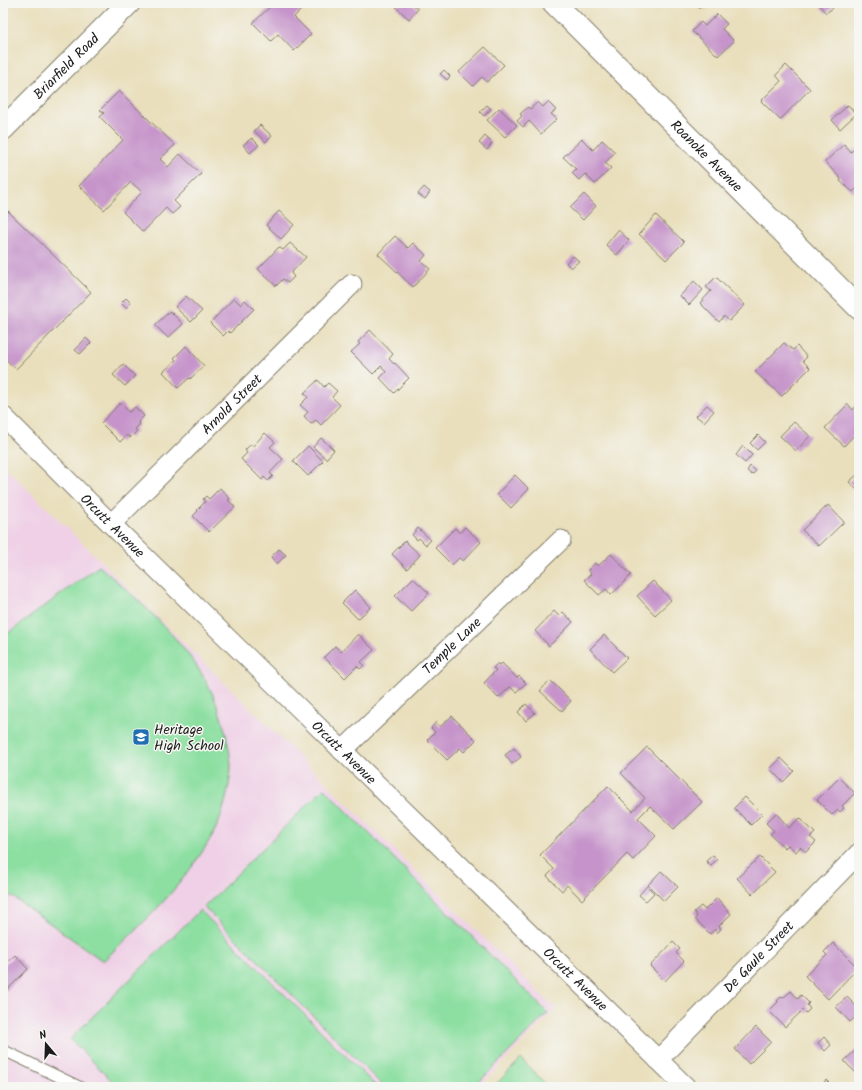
<svg xmlns="http://www.w3.org/2000/svg" width="862" height="1090" font-family="Kalam,sans-serif">
	<style>
		.built { fill: #efd0e6 }
		.garden { fill: #8cdfa1; stroke: #547e5e }
		.building { fill: #c694ca }
		.lines { fill: none; stroke-linecap: round; stroke-linejoin: round }
		.lane-casing { stroke: #827e6c; stroke-width: 12 }
		.street-casing { stroke: #827e6c; stroke-width: 21 }
		.secondary-casing { stroke: #827e6c; stroke-width: 24 }
		.lane { stroke: #fff; stroke-width: 10 }
		.street { stroke: #fff; stroke-width: 19 }
		.secondary { stroke: #fff; stroke-width: 22 }
		.labels { text-anchor: middle; stroke-width: 3; stroke-linejoin: round; paint-order: stroke }
		.street-label { font-size: 14px; fill: #1c1c1c; stroke: #f6f6f2 }
		.poi-label { font-size: 14px; fill: #1c1c1c; stroke: #f6f6f2; text-anchor: start }
	</style>
	<rect width="100%" height="100%" fill="#f6f6f2"/>
	<filter id="ink" filterUnits="userSpaceOnUse"><feTurbulence type="fractalNoise" baseFrequency=".025" numOctaves="2"/><feDisplacementMap in="SourceGraphic" scale="8" xChannelSelector="R" yChannelSelector="G"/><feConvolveMatrix kernelMatrix="1 2 1 2 8 2 1 2 1" color-interpolation-filters="sRGB"/></filter>
	<filter id="wash" filterUnits="userSpaceOnUse"><feTurbulence type="fractalNoise" baseFrequency=".012" numOctaves="4" result="noise"/><feDisplacementMap in="SourceGraphic" scale="16" xChannelSelector="R" yChannelSelector="G"/><feGaussianBlur stdDeviation="0.9" result="paint"/><feColorMatrix in="noise" values="0 0 0 0 0 0 0 0 0 0 0 0 0 0 0 0 0 1.4 0 .05"/><feComposite in="paint" operator="in"/></filter>
	<g filter="url(#wash)">
		<rect width="100%" height="100%" fill="#e9dfbc"/>
		<path class="built" d="M3,465l553,544 -77,78h-476z"/>
		<path class="garden" d="M99,566c40,34 90,78 112,125 7,14 11,29 15,43 2,11 5,22 5,33 -1,21 -8,48 -18,67 -28,50 -68,88 -110,127l-100,-71v-253z
			M324,788l224,225 -74,74h-90l-180,-180z
			M200,910l177,177h-259l-48,-48z
			M521,1059l28,28h-56z"/>
		<g id="blocks">
			<path class="building" d="M274,3h30l2,2 -12,12 17,17 -17,17 -16,-17 -7,7 -18,-18z
				M401,3h10l7,6 -9,10 -13,-12z
				M695,3h11l-5,6z
				M821,3h8l4,5 -7,5 -7,-8z
				M717,14l10,10 -5,5 12,12 -16,15 -26,-25 9,-9 4,4z
				M485,47l19,18 -17,17 -5,-5 -9,9 -14,-14z
				M786,65l24,24 -30,31 -19,-19 20,-20 -5,-6z
				M444,70l6,6 -3,4 -7,-6z
				M119,91l56,54 -15,14 8,8 12,-13 21,20 -27,27 6,6 -8,7 -6,-6 -23,24 -20,-20 19,-20 -11,-10 -27,28 -25,-24 44,-46 -23,-23 4,-4 -4,-3z
				M538,102l5,5 5,-5 8,8 -5,4 6,5 -16,15 -12,-13 -6,6 -6,-6 5,-5 -2,-2 8,-7 2,2z
				M487,105l4,4 -7,7 -4,-4z
				M848,105l8,9 -16,15 -8,-9z
				M499,108l18,17 -12,12 -18,-17z
				M260,125l12,11 -6,6 -12,-11z
				M485,136l7,7 -5,7 -8,-7z
				M252,138l7,7 -9,8 -7,-8z
				M582,139l11,11 9,-10 13,12 -10,11 6,5 -16,16 -10,-10 -6,6 -7,-7 4,-4 -13,-12z
				M844,144l7,8 4,-4 4,4v7l-3,3 3,4v20l-6,6 -13,-11 1,-2 -16,-17z
				M424,187l6,5 -5,7 -7,-5z
				M584,194l12,12 -13,14 -13,-12z
				M8,211l83,81 -75,77 -13,-12v-141z
				M279,211l15,14 -13,14 -15,-14z
				M656,215l28,27 -18,18 -27,-26z
				M618,230l11,10 -12,15 -11,-10z
				M395,236l13,12 5,-5 13,12 -5,6 9,8 -17,18 -35,-33z
				M290,243l16,14 -15,16 3,4 -6,6 -5,-4 -7,7 -18,-17 21,-22 4,3z
				M573,256l6,5 -8,7 -5,-5z
				M716,277l29,28 -16,16 -5,-5 -5,6 -19,-19 11,-12 -5,-4z
				M694,281l9,9 -14,15 -9,-9z
				M186,296l16,15 -11,11 -16,-15z
				M126,298l5,5 -5,5 -5,-5z
				M234,298l7,7 4,-5 9,9 -24,24 -2,-2 -5,5 -13,-13z
				M170,311l13,13 -15,14 -13,-13z
				M370,330l23,24 -4,5 5,5 1,-1 14,15 -15,15 -14,-15 6,-6 -5,-6 -8,8 -22,-22 9,-8 -2,-2z
				M86,338l5,5 -11,11 -5,-4z
				M784,343l9,7 4,-4 10,11 -4,4 7,7 -28,28 -27,-24z
				M186,346l18,20 -14,13 -1,-1 -11,10 -15,-16 13,-12 -2,-2z
				M123,364l12,12 -10,10 -12,-11z
				M318,380l6,7 4,-4 9,8 -5,6 8,8 -19,20 -5,-5 -5,4 -7,-8 4,-4 -8,-7 8,-8 -4,-4z
				M120,403l9,9 6,-5 9,9 -6,6 2,2 -5,5 2,2 -7,7 -3,-3 -7,7 -19,-19z
				M848,404l5,6 4,-5 2,2v23l-15,16 -19,-18z
				M707,405l7,6 -10,11 -8,-6z
				M794,422l16,14 -14,15 -16,-15z
				M265,433l10,9 -5,5 13,12 -13,14 3,3 -5,5 -4,-4 -2,3 -21,-21 6,-6 -2,-3 6,-6 2,2z
				M758,435l7,7 -8,8 -7,-7z
				M321,438l13,12 -8,9 -13,-12z
				M308,446l15,15 -15,15 -15,-15z
				M743,446l9,9 -7,8 -9,-8z
				M750,466l6,5 -4,4 -5,-4z
				M859,473v19l-10,-10z
				M515,475l14,14 -18,19 -14,-14z
				M220,488l10,11 -2,1 7,7 -26,25 -16,-16 5,-5 -1,-1 8,-8 -2,-3 3,-3 3,3z
				M828,505l16,17 -25,24 -17,-16z
				M465,527l16,15 -18,19 -4,-3 -7,7 -17,-17 20,-20 5,5z
				M418,528l13,12 -5,5 -7,-7 -2,2 -5,-5z
				M405,541l15,14 -13,14 -15,-15z
				M279,549l7,6 -9,9 -6,-7z
				M611,554l20,21 -20,20 -5,-6 -7,6 -15,-15 7,-6 -3,-4 7,-7 3,3z
				M413,578l16,15 -18,18 -16,-15z
				M653,581l18,19 -16,15 -18,-19z
				M355,590l16,17 -13,12 -16,-16z
				M554,611l5,5 4,-4 10,10 -24,24 -14,-15z
				M358,634l16,16 -13,12 3,3 -4,4 -3,-3 -12,12 -21,-21 11,-11 6,6z
				M604,635l23,23 -15,14 -22,-23z
				M498,663l2,2 2,-2 15,15 2,-2 7,7 -10,9 -6,-5 -12,11 -14,-15 12,-13 -3,-2z
				M550,680l21,21 -9,10 -22,-20z
				M526,704l9,9 -9,8 -8,-9z
				M452,716l24,24 -12,12 -4,-4 -13,12 -20,-20 8,-8 -4,-4 5,-6 4,5z
				M647,747l55,55 -28,27 -24,-23 -12,12 18,18 -23,24 -6,-6 -45,46 -15,-15 -5,6 -15,-15 7,-7 -14,-14 68,-69 25,25 12,-13 -24,-25z
				M514,748l7,9 -9,7 -7,-9z
				M781,758l13,13 -11,11 -13,-13z
				M839,778l16,15 -13,13 2,2 -4,4 -2,-2 -6,5 -15,-15z
				M745,797l17,17 -11,11 -17,-17z
				M776,813l13,15 11,-10 15,15 -5,4 6,5 -10,10 -6,-5 -4,5 -8,-7 -3,3 -15,-14 4,-3 -8,-8z
				M713,855l4,4 -6,7 -5,-5z
				M760,857l15,15 -23,22 -15,-16z
				M661,871l17,16 -14,14 -16,-16z
				M647,886l7,7 -8,8 -7,-6z
				M717,898l14,16 -12,12 2,3 -4,4 -2,-4 -5,5 -15,-15 2,-3 -3,-4 7,-6 4,4z
				M673,942l7,7 -4,4 8,8 -19,20 -15,-15z
				M833,943l25,25 -30,31 -23,-23 22,-21 -3,-3z
				M15,955l13,14 -22,22 -3,-3v-22z
				M791,991l7,8 3,-4 8,8 -2,2 3,4 -4,4 -3,-3 -18,17 -16,-16 9,-9 -1,-1 4,-4 2,1z
				M847,997l12,12v5l-9,8 -14,-15z
				M756,1027l15,15 -22,22 -14,-15z
				M824,1037l7,8 -6,6 -7,-8z
				M859,1047v29l-15,-15z
				M826,1080l7,7h-13z"/>
		</g>
	</g>
	<g filter="url(#ink)">
		<use href="#blocks" fill-opacity="0" stroke="#827e6c" stroke-width="1"/>
		<g class="lines">
			<g class="lane-casing">
				<path id="lane" d="M3,1050l77,37"/>
			</g>
			<g class="street-casing">
				<g id="street">
					<path id="s1" d="M3,416l108,108 575,563"/>
					<path id="s2" d="M111,524l241,-240"/>
					<path id="s3" d="M342,751l219,-211"/>
					<path id="s4" d="M658,1060l201,-207"/>
				</g>
			</g>
			<g class="secondary-casing">
				<g id="secondary">
					<path id="s5" d="M554,3l305,305"/>
					<path id="s6" d="M3,129l126,-126"/>
				</g>
			</g>
			<use href="#lane" class="lane"/>
			<use href="#street" class="street"/>
			<use href="#secondary" class="secondary"/>
		</g>
	</g>
	<defs>
		<g id="school-square" transform="scale(0.9)"><rect x="-9" y="-9" width="18" height="18" rx="4" fill="#1f6fb2" stroke="#f6f6f2"/><path d="M0-5L7-2L0 1L-7-2ZM-4 1L0 2.5L4 1V4Q0 6-4 4Z" fill="#fff"/></g>
	</defs>
	<g fill-rule="evenodd">
		<use href="#school-square" x="141" y="737"/>
	</g>
	<g class="labels">
		<g class="street-label">
			<text dy="5" stroke="none"><textPath href="#s6" startOffset="89">Briarfield Road</textPath></text>
			<text dy="5" stroke="none"><textPath href="#s5" startOffset="216">Roanoke Avenue</textPath></text>
			<text dy="5" stroke="none"><textPath href="#s2" startOffset="170">Arnold Street</textPath></text>
			<text dy="5" stroke="none"><textPath href="#s1" startOffset="155">Orcutt Avenue</textPath></text>
			<text dy="5" stroke="none"><textPath href="#s3" startOffset="152">Temple Lane</textPath></text>
			<text dy="5" stroke="none"><textPath href="#s1" startOffset="479">Orcutt Avenue</textPath></text>
			<text dy="5" stroke="none"><textPath href="#s4" startOffset="144">De Gaule Street</textPath></text>
			<text dy="5" stroke="none"><textPath href="#s1" startOffset="803">Orcutt Avenue</textPath></text>
		</g>
		<g class="poi-label">
			<text x="154" y="734">Heritage<tspan x="154" dy="16">High School</tspan></text>
		</g>
	</g>
	<rect width="862" height="1090" fill="none" stroke="#f6f6f2" stroke-width="16"/>
	<g transform="translate(46 1044) rotate(341)" stroke="#f6f6f2" stroke-width="3" paint-order="stroke">
	<path d="M0-3L7 15L0 10L-7 15Z" fill="#1c1c1c"/>
	<text y="-6" font-size="11" font-weight="bold" text-anchor="middle" fill="#1c1c1c">N</text>
	</g>
</svg>
